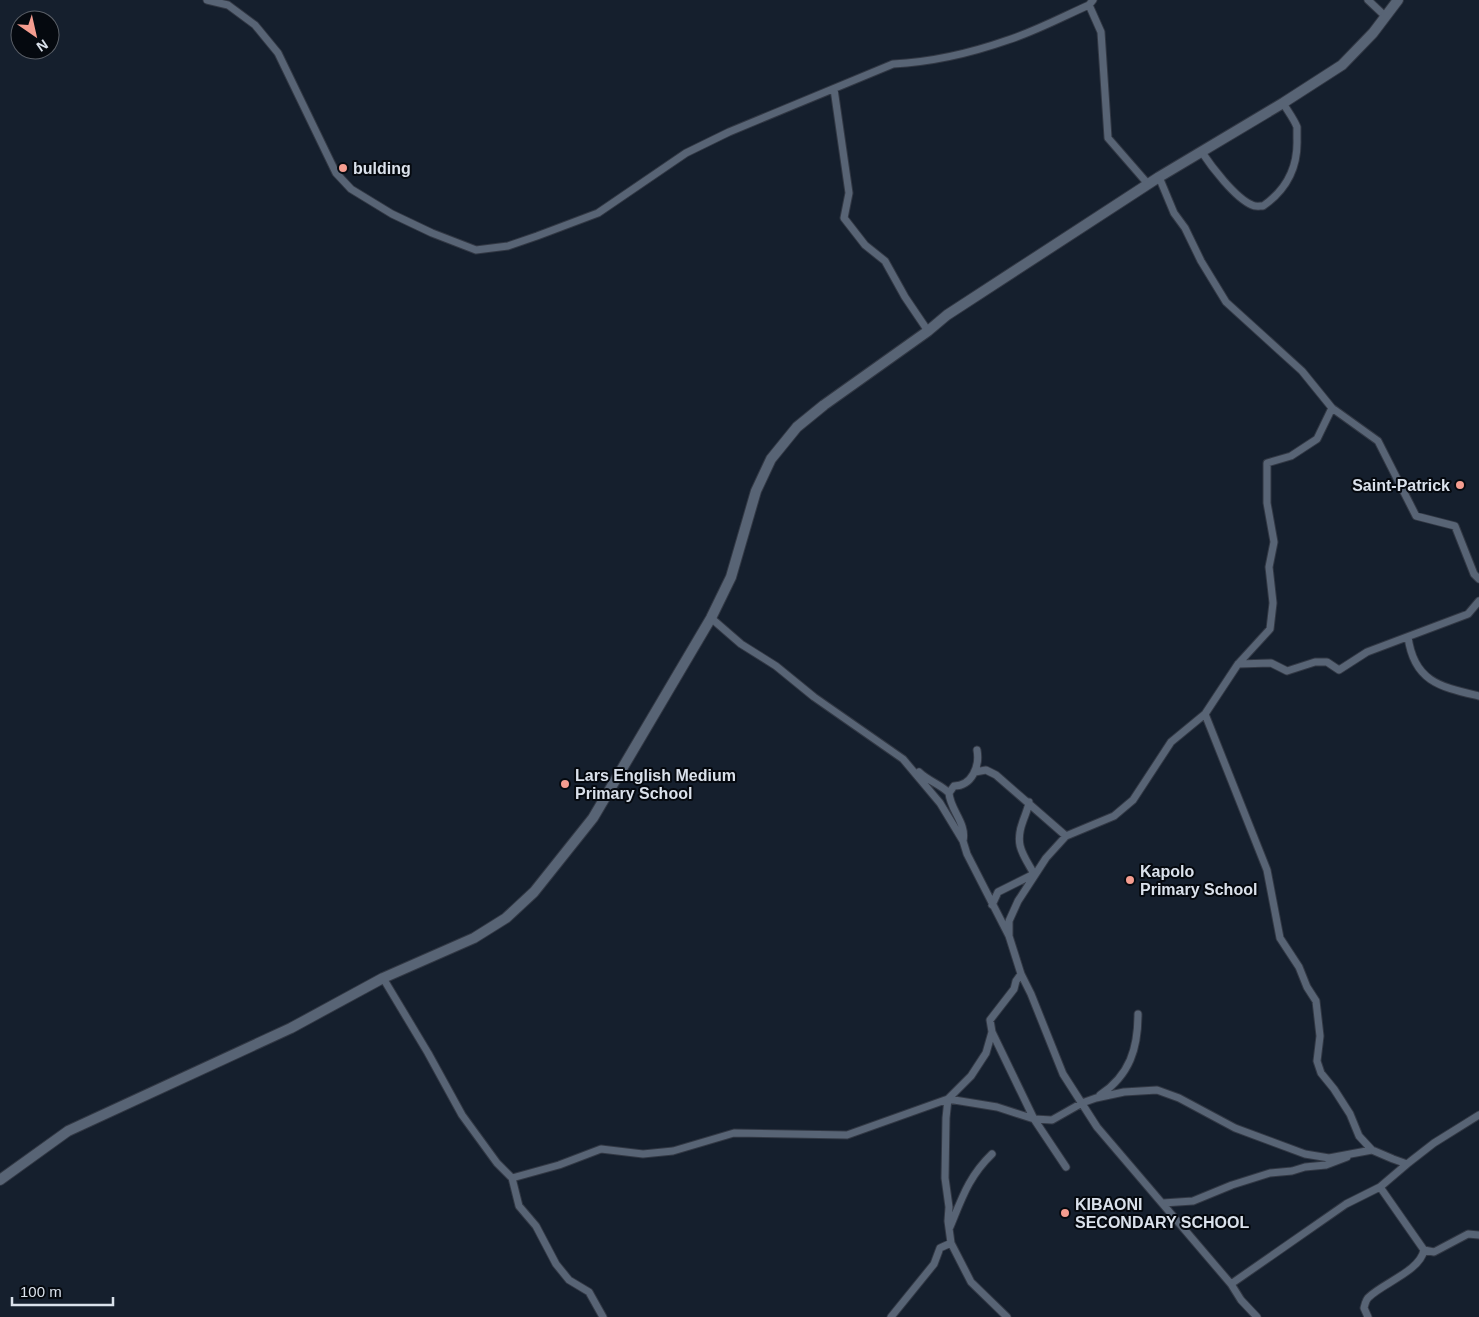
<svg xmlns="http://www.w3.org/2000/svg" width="1479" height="1317" font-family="Arial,sans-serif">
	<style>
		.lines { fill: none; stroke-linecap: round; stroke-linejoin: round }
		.minor-casing { stroke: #323844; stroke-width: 9 }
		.secondary-casing { stroke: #323844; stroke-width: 12 }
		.minor { stroke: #586475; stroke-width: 7 }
		.secondary { stroke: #586475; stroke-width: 10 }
		.poi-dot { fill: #f59d90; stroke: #05090f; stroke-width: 2 }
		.labels { text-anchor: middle; stroke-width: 4; stroke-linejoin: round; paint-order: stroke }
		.poi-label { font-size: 16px; font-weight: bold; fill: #dae1eb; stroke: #05090f; text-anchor: start }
	</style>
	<rect width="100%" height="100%" fill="#151f2d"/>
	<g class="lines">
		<g class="minor-casing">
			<path id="minor" d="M207,0l21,5 27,20 23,28 58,120 15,16 41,25 40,19 44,17 32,-4 29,-10 61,-23 88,-60 43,-21 164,-68c39,-2 78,-11 115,-24 28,-9 54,-23 81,-35l4,-5
				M1368,0l17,16
				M1089,5l12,27 7,106 40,46
				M834,89l15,104 -5,25 21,27 20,16 20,36 23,34
				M1201,151c10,15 34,47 51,54 3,2 8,1 11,1 23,-16 35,-39 34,-67 0,-3 0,-8 0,-12 -3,-8 -10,-17 -14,-24
				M1159,177l15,36 11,15 16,33 25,41 76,69 30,37 46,33 38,75 39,10 19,48 5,5
				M711,618l30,26 35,22 38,31 89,62 37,44 23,38 4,13 42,82v-15l9,-20 28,-43 20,-22 48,-20 19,-16 38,-58 34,-28 33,-50 32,-35 3,-26 -4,-36 5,-25 -7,-39v-40l24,-7 26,-17 15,-31
				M1408,637c6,45 33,50 71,59
				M1238,664l33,-1 16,8 28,-9h12l12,8 28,-18 101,-38 11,-13
				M1205,714l62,156 13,68 19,29 8,20 9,14 4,35 -3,25 4,12 13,16 16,25 9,22 13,14
				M919,772c9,9 21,12 30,21
				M975,772l11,-2 10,5 70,61
				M963,841c4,-18 -13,-31 -14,-48l5,-7c18,0 26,-20 23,-36
				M992,905l6,-13 36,-18c-11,-20 -20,-29 -11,-53 2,-6 5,-12 6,-19
				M1009,936l12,38 10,20 32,80 34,53 134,157 115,-80 34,-17 27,-23 27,-21 45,-28
				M383,978l45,75 34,62 35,48 15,15 47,-13 42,-16 42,5 30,-3 61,-18 113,2 101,-36 23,-23 15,-23 6,-21 -2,-12 24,-31 2,-8 5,-7
				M992,1032l42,87 32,48
				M1100,1095c30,-20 38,-47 38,-81
				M512,1178l7,28 17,20 20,38 13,16 20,12 14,25
				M1380,1187l44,63 10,2 34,-18 11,1
				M1163,1203l30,-2 39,-16 38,-12 22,-2 13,-4 21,-2 21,-8
				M950,1227c12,-29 19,-51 42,-73
				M951,1243l20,39 36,35
				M1231,1284l10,16 16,17
				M891,1317l43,-53 6,-16 11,-5 -3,-22 1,-14 -4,-29 1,-60 2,-19 49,8 37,12 18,1 30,-17 14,-5 28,-6 33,-2 22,8 56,30 70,26 24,4 43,-8 21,9 14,5
				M1368,1317l-4,-9c1,-4 2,-9 5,-11 14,-14 51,-26 55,-47"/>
		</g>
		<g class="secondary-casing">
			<path id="secondary" d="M0,1180l68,-49 223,-103 92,-50 91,-40 32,-20 28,-26 59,-74 118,-200 20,-41 25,-86 15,-32 26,-32 27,-22 104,-74 19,-16 212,-138 124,-74 59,-38 31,-32 25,-33"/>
		</g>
		<use href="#minor" class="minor"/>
		<use href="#secondary" class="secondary"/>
	</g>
	<g class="poi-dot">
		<circle cx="343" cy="168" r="5"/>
		<circle cx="1460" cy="485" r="5"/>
		<circle cx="565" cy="784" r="5"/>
		<circle cx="1130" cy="880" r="5"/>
		<circle cx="1065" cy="1213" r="5"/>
	</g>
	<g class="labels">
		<g class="poi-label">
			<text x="353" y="174">bulding</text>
			<text x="1450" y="491" text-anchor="end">Saint-Patrick</text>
			<text x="575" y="781">Lars English Medium<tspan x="575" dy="18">Primary School</tspan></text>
			<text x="1140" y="877">Kapolo<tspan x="1140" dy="18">Primary School</tspan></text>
			<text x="1075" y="1210">KIBAONI<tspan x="1075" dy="18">SECONDARY SCHOOL</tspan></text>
		</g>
	</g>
	<g transform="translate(35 35) rotate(146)"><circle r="24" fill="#05090f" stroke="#5a5f67"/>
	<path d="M0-4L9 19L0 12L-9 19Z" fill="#f59d90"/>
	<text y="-8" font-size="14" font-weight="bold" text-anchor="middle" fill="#dae1eb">N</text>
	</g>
	<path d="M12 1297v8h101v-8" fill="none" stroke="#dae1eb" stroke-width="2.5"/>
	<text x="20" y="1297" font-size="15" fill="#dae1eb" stroke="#05090f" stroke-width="4" paint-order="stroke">100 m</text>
</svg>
